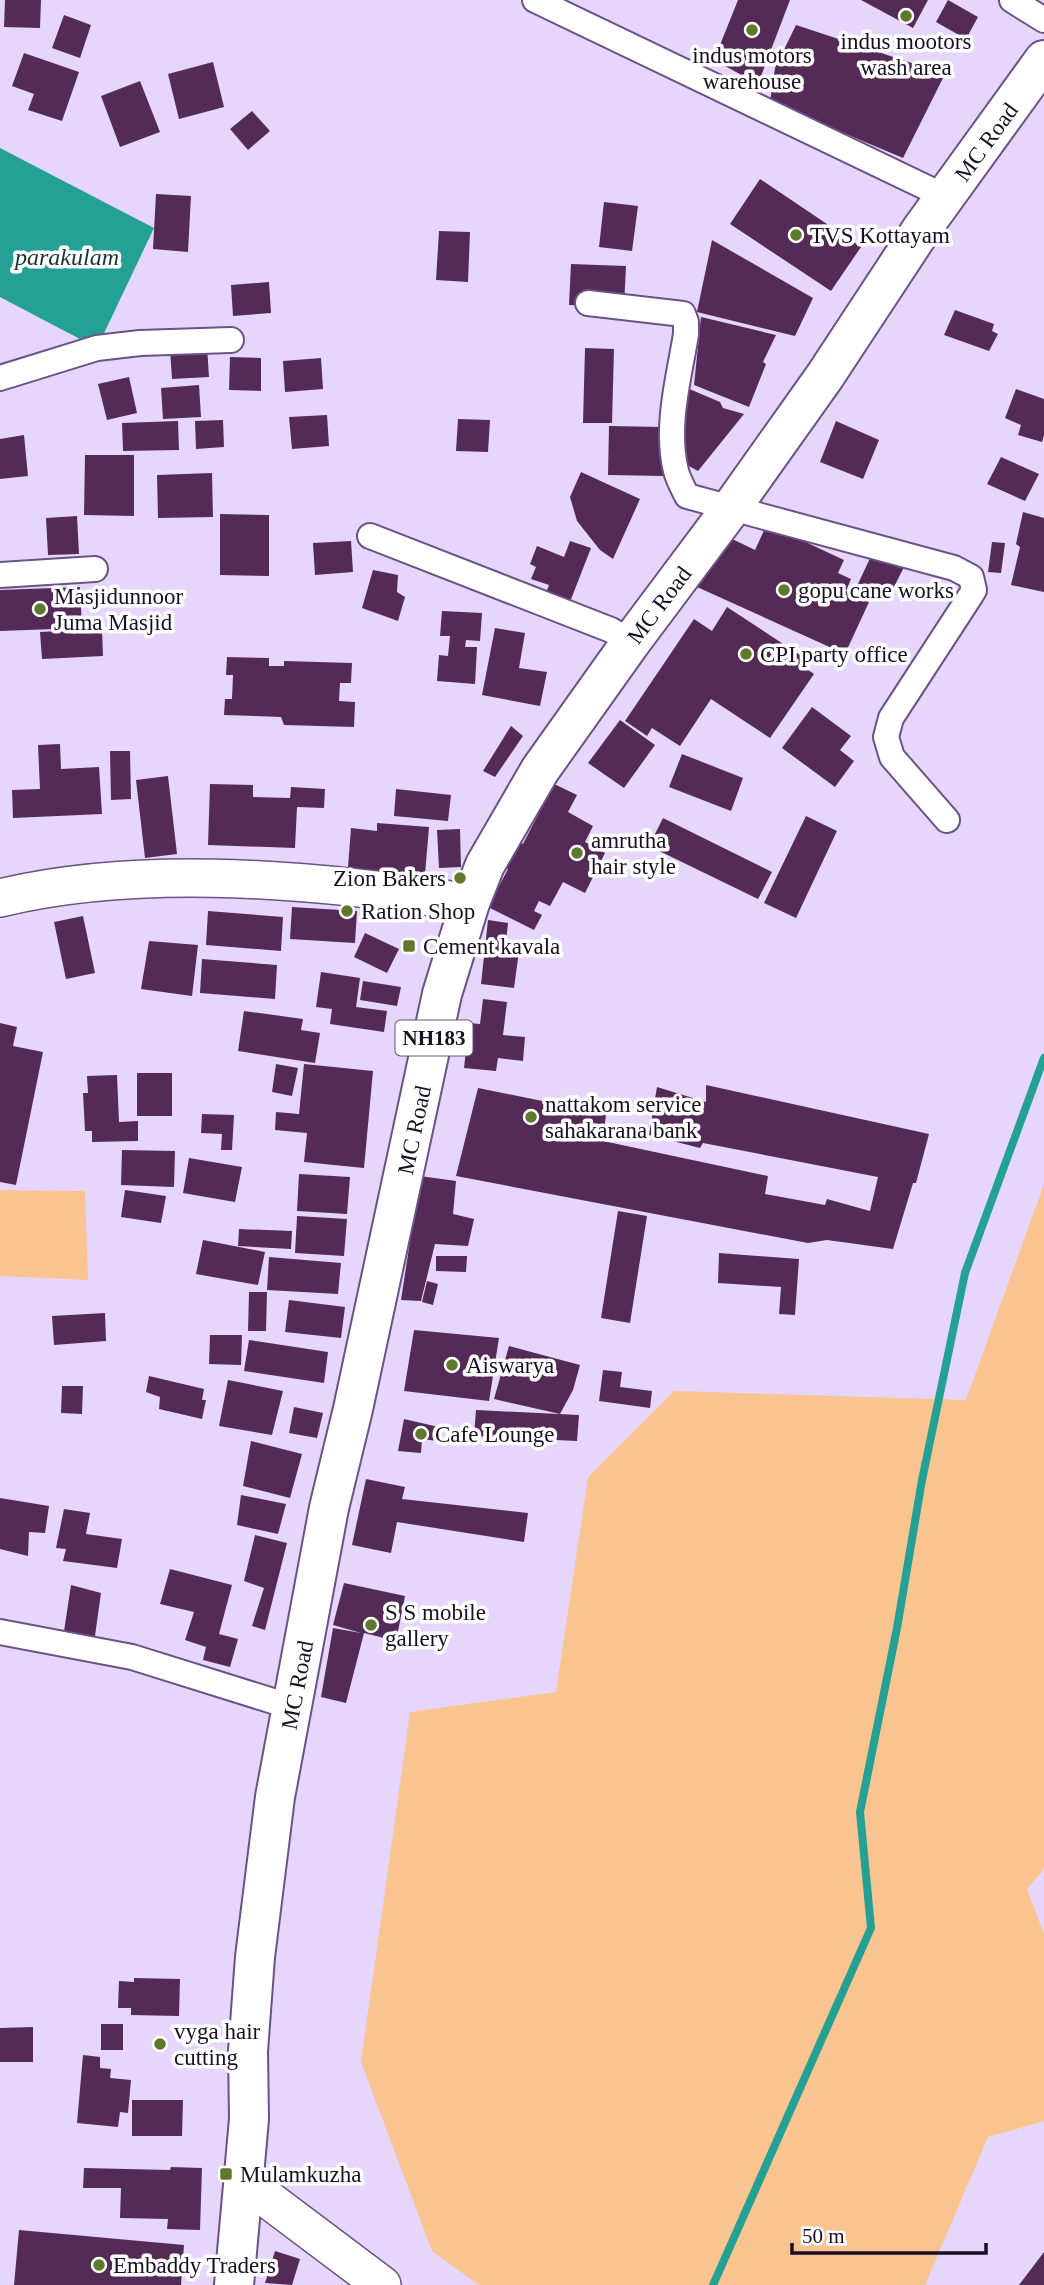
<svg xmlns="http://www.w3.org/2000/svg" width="1044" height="2285" font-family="'Times New Roman',serif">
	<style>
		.green { fill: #f9c490 }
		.water { fill: #25a094 }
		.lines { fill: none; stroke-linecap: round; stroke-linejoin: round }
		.stream { stroke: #25a094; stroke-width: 8 }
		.building { fill: #542b56 }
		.street-casing { stroke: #6b5187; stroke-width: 28 }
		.secondary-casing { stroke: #6b5187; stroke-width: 40 }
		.highway-casing { stroke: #6b5187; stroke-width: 42 }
		.street { stroke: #fff; stroke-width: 24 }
		.secondary { stroke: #fff; stroke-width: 37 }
		.highway { stroke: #fff; stroke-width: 38 }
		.poi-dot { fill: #5f792c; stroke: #fff; stroke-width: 2.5 }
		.labels { text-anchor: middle; stroke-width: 7; stroke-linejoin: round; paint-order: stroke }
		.shield { fill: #fff; stroke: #5e5766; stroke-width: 2 }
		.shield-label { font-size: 21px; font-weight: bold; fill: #190f24 }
		.poi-label { font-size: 23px; fill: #190f24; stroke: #fff; text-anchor: start }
		.street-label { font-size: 23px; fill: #190f24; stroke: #fff }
		.water-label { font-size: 24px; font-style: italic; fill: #1b3431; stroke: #fff }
	</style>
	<rect width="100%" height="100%" fill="#e7d6fb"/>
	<path class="green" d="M1044,1184v685l-17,20 17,45v187l-56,16 -63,148h-446l-47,-34 -71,-189 49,-350 146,-20 32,-215 86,-86 292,9z
		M0,1190l85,1 3,89 -88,-4z"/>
	<path class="water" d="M0,148l154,80 -57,120 -97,-51z"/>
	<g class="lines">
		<path class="stream" d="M713,2285l158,-357 -11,-116 37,-184 25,-148 43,-207 79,-215"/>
	</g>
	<path class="building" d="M5,0h36l-1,28 -36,-1z
		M738,0h52l-32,84 -44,-24z
		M861,0h67l-15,28z
		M948,0l30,17 -12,22 -30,-17z
		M64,15l27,10 -11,33 -28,-10z
		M796,25l149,49 -42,84 -133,-56 5,-34z
		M24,53l55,19 -17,49 -34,-11 6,-16 -22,-8z
		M213,62l11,45 -45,12 -11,-45z
		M140,81l20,51 -40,15 -19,-51z
		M252,111l18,20 -22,19 -18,-21z
		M760,179l101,68 -30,44 -101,-67z
		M156,194l35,2 -3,56 -35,-3z
		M604,202l34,4 -6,45 -33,-4z
		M439,231l31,1 -2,50 -32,-2z
		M712,240l101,58 -18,38 -98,-24z
		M571,264l55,2 -2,41 -55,-2z
		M269,282l2,31 -38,3 -2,-31z
		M955,310l39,14 -2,7 6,3 -9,17 -45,-16z
		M701,317l75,18 -13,27 3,2 -17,43 -55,-22z
		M207,346l2,31 -37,2 -2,-30z
		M585,348l29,1 -2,74h-29z
		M230,357l31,1v33l-32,-1z
		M321,358l2,31 -38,3 -2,-31z
		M129,377l8,36 -30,7 -9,-36z
		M199,385l2,32 -38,2 -2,-31z
		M687,388l33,14 3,6 21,6 -46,57 -13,-7 -10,-11z
		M1016,389l28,10v36l-2,7 -24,-7 3,-10 -16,-7z
		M327,415l2,31 -37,3 -3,-32z
		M458,419l32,1 -2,32 -32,-1z
		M223,420l1,27 -28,2 -1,-28z
		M178,421l1,29 -56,1 -1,-28z
		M836,421l43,19 -16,39 -43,-17z
		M609,426l55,1 -1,49 -55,-1z
		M24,435l4,41 -28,3v-40z
		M85,455h49v61l-50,-1z
		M1001,457l38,17 -14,27 -38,-17z
		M581,472l59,27 -27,60 -13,-9 -23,-29 -7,-24z
		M212,473l1,44 -55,1 -1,-43z
		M1023,512l21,6v74l-33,-7 9,-38 -4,-3z
		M220,514l49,1v61l-49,-1z
		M77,516l2,38 -31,1 -2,-37z
		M767,524l77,36 -6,13 13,6 -5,12 23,11 -24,52 -148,-67 25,-53 33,16z
		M351,541l2,31 -38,3 -2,-32z
		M570,541l21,7 -23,59 -24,-9 5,-13 -18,-6 5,-12 -6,-3 7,-18 27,11z
		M992,542l13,1 -4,30 -13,-1z
		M873,552l31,15 -17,34 -30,-15z
		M373,570l25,5 -1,17 8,5 -7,24 -36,-13z
		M80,587l2,41 -82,3v-41z
		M727,607l79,52 -5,6 13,9 -44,64 -59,-39 -31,47 -28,-18 -5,8 -22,-15 69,-102 18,12z
		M442,611l40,2 -2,28 -14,-1 -1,7h12l-2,37 -38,-3 2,-26 9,1 2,-20h-10z
		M495,628l30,5 -6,35 28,4 -7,34 -58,-11z
		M102,629l1,27 -61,3 -2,-27z
		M227,657l42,1v8h15v-5l68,2 -1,20h-11l-1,18 16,1 -1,25 -70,-2 -3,-8 -57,-2 1,-16h7l1,-24h-7z
		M812,707l39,29 -11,14 14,11 -19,26 -53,-39z
		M620,720l35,25 -31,43 -36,-25z
		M511,726l12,10 -28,41 -12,-6z
		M60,744l1,25 38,-2 3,47 -89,4 -1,-28 28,-1 -2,-44z
		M110,751h20l1,48 -20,1z
		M682,754l61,24 -12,33 -62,-24z
		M168,776l9,78 -32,4 -9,-78z
		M548,781l29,14 -9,17 25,14 -8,16 20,11 -20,40 -22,-11 -13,24 -11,-5 -5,10 8,4 -8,15 -46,-23 20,-38 -8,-3 14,-27 9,5 17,-33 -6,-3z
		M210,784l43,1v12l37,1 1,-11 34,2 -1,19 -27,-1 -2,41 -87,-3z
		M396,789l55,6 -3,26 -54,-5z
		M806,816l31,15 -41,87 -32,-15z
		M663,818l109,54 -14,27 -109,-53z
		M377,823l52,4 -5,59 -77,-6 4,-52 26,3z
		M460,829l1,38 -22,1 -2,-38z
		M292,907l65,4 -2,32 -65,-4z
		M208,911l75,6 -2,34 -75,-6z
		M83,916l12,57 -29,6 -12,-57z
		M488,920l20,3 -2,19 14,2 -6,44 -33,-4z
		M365,933l34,16 -12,24 -33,-16z
		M149,941l49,4 -6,51 -51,-7z
		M202,959l75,6 -2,34 -75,-6z
		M321,972l39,6 -4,29 31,4 -3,21 -54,-8 2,-15 -16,-2z
		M363,981l38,6 -4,19 -37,-6z
		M483,999l24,3 -4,33 22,2 -2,24 -25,-3 -2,13 -32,-3 5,-45 11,1z
		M244,1011l59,8 -2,11 19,3 -5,30 -77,-12z
		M0,1023l17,4 -4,19 30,6 -27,133 -16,-3z
		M276,1064l22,4 -6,28 -20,-4z
		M304,1064l69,7 -9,97 -60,-6 3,-29 -32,-3 1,-18 23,2z
		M137,1073h35v43h-35z
		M117,1075l2,47 19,-1v20l-46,1v-11h-7l-2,-38h5l-1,-17z
		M706,1085l223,49 -13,49h-3l-20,66 -66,-9 -19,3 -352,-67 22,-88 128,26 -3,27 165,35 -3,18 60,11 2,-6 43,12 8,-34 -175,-34 -3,5 -51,-13 8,-48 49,15z
		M202,1114l32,1 -2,35h-11l1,-16 -21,-1z
		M122,1150l53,1 -1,36 -53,-2z
		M189,1158l53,9 -7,35 -52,-9z
		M299,1174l51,3 -3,37 -50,-3z
		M420,1176l36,5 -3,33 21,5 -6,27 -33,-2 -14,57 -20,-1z
		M125,1190l41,6 -5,27 -40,-6z
		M618,1211l29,5 -17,107 -29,-5z
		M297,1216l50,3 -3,37 -49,-3z
		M239,1229l53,2 -1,18 -53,-3z
		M203,1240l62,12 -7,33 -62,-11z
		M719,1253l80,6 -4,56 -16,-1 2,-27 -63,-4z
		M436,1256h31l-1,16 -30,-1z
		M269,1257l72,6 -3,31 -71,-4z
		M427,1281l11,3 -5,21 -11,-3z
		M249,1292h18l-1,39h-18z
		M289,1300l56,7 -4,31 -56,-6z
		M105,1313l1,28 -52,4 -2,-29z
		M414,1330l85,8 -10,63 -85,-10z
		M210,1335h32l-1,30 -32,-1z
		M249,1340l79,12 -4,31 -80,-12z
		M509,1346l71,19 -7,25 -13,24 -66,-15z
		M603,1370l19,2 -2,15 32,4 -2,17 -51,-7z
		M149,1376l55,13 -2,11h4l-4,19 -43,-10 1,-12 -14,-5z
		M228,1380l55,11 -11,44 -53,-9z
		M62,1386h21l-1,28 -21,-1z
		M294,1407l29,6 -6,25 -28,-5z
		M476,1410l103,5 -2,26 -103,-5z
		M404,1419l39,9 -5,13 -16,-2 -1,14 -23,-2z
		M251,1441l51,13 -12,44 -47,-12z
		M366,1479l39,8 -3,12 126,14 -4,29 -127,-20 -6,31 -39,-8z
		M241,1495l45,9 -8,30 -41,-9z
		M0,1498l49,8 -4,27 -16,-1 -1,24 -28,-7z
		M64,1509l26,4 -4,21 36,5 -5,29 -54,-7 3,-12 -10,-1z
		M255,1535l32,8 -22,87 -13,-4 12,-38 -20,-7z
		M170,1569l62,16 -13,49 19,5 -8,28 -27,-7 3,-13 -21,-7 9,-28 -34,-8z
		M344,1583l61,13 -9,45 -32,-8 -18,70 -25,-6 12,-69 28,5 -28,-8z
		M71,1585l30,8 -7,50 -31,-5z
		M134,1978l46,1 -1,37 -48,-1v-7h-13l1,-27 15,1z
		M101,2024h22v26h-22z
		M33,2027v35h-33v-34z
		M83,2055l17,2v11l11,1 -1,9 21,2 -3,33 -8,-1 -2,15 -41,-4z
		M132,2100h51l-1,36h-50z
		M171,2167l31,1 -2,62 -33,-1 1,-10 -48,-1 1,-30h-38l1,-20 86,2z
		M19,2230l165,15 -3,40h-167z
		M275,2251l25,8 -8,26 -27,-2z
		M1044,2252v33h-25z"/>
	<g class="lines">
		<g class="street-casing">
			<path id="street" d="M535,0l411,197
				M1012,0l32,20
				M588,303l95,11 3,8v12c-7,44 -21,92 -10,137 2,8 7,17 11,25l267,72 17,9 3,13 -3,5 -80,123 -5,19 6,20 55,63
				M0,378l97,-30 43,-5 91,-3
				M370,536l241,94 20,12
				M0,575l95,-6
				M0,1632l132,25 160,50"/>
		</g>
		<g class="secondary-casing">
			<path id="secondary" d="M0,898c145,-35 323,-18 470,5
				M245,2182l137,103"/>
		</g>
		<g class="highway-casing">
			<path id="highway" d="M234,2285l15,-166 -1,-68 7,-94 20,-160 54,-289 24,-99 89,-415 28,-91 15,-38 55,-95 91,-128 101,-135 93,-131 96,-146 123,-170"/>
		</g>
		<use href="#street" class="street"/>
		<use href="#secondary" class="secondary"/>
		<use href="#highway" class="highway"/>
	</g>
	<g class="poi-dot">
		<circle cx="906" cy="16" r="7"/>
		<circle cx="752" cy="30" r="7"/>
		<circle cx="796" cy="235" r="7"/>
		<circle cx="784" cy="590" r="7"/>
		<circle cx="40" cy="609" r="7"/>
		<circle cx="746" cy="654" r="7"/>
		<circle cx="577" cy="853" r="7"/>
		<circle cx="460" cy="878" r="7"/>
		<circle cx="347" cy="911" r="7"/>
		<rect x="402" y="939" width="14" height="14" rx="3.5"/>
		<circle cx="531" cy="1117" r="7"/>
		<circle cx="452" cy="1365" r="7"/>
		<circle cx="421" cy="1434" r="7"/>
		<circle cx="371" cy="1625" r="7"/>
		<circle cx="160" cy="2044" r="7"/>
		<rect x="219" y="2167" width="14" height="14" rx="3.5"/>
		<circle cx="99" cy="2265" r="7"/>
	</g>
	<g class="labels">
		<rect class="shield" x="395.5" y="1020.5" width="77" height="35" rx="5"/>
		<g class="shield-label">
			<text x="434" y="1045">NH183</text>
		</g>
		<g class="poi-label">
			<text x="906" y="49" text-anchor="middle">indus mootors<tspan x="906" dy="26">wash area</tspan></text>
			<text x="752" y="63" text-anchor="middle">indus motors<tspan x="752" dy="26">warehouse</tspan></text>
			<text x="810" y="243">TVS Kottayam</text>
			<text x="798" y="598">gopu cane works</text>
			<text x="54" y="604">Masjidunnoor<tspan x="54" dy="26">Juma Masjid</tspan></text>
			<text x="760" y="662">CPI party office</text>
			<text x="591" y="848">amrutha<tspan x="591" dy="26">hair style</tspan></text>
			<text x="446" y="886" text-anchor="end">Zion Bakers</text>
			<text x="361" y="919">Ration Shop</text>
			<text x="423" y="954">Cement kavala</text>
			<text x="545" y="1112">nattakom service<tspan x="545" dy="26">sahakarana bank</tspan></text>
			<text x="466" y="1373">Aiswarya</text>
			<text x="435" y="1442">Cafe Lounge</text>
			<text x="385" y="1620">S S mobile<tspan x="385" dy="26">gallery</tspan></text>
			<text x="174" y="2039">vyga hair<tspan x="174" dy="26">cutting</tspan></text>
			<text x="240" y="2182">Mulamkuzha</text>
			<text x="113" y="2273">Embaddy Traders</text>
		</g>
		<g class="street-label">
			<text transform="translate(986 142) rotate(-54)" y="8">MC Road</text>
			<text transform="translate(659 605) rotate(-53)" y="8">MC Road</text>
			<text transform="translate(414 1130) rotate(-78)" y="8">MC Road</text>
			<text transform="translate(297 1685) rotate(-79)" y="8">MC Road</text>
		</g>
		<g class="water-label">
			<text x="67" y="265">parakulam</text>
		</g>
	</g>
	<path d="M792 2243v10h194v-10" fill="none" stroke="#190f24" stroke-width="3.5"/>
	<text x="802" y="2243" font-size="21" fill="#190f24" stroke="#ffffff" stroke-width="5" paint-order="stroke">50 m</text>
</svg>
